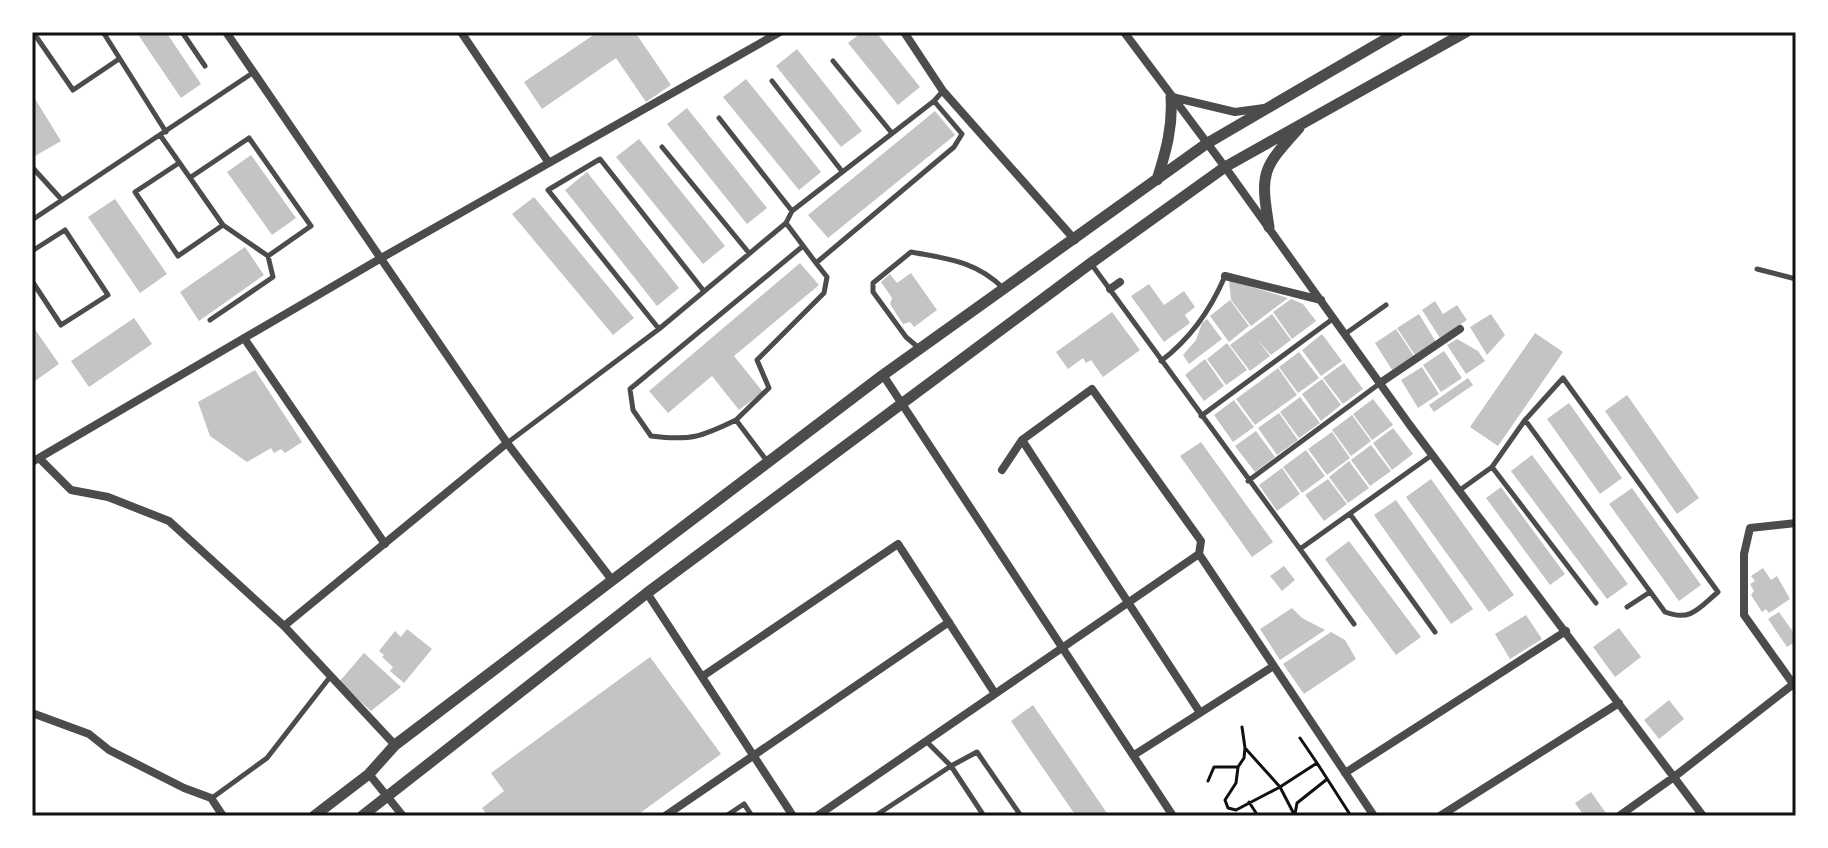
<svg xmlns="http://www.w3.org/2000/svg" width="1828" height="848" font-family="'Playfair Display',serif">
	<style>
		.building { fill: #c4c4c4 }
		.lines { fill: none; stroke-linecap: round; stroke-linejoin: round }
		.path { stroke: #111; stroke-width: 3 }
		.service { stroke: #4c4c4c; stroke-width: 5 }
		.minor { stroke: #4c4c4c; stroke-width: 8 }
		.tertiary { stroke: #4c4c4c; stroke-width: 11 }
		.neatline { fill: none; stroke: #111; stroke-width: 3 }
	</style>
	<rect width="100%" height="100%" fill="#fff"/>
	<path class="building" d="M144,32h22l35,52 -20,14 -42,-62z
		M598,32h37l36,53 -25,17 -30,-44 -74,51 -18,-27z
		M862,32h14l44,55 -22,18 -50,-62z
		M797,49l65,82 -21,16 -65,-81z
		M746,79l75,93 -22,18 -76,-93z
		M32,94l29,47 -26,15 -3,-5z
		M687,108l80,100 -20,16 -80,-100z
		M935,111l20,24 -127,103 -20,-23z
		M639,139l86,107 -22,18 -87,-107z
		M251,155l45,63 -24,17 -45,-63z
		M587,172l92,116 -22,18 -92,-116z
		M534,197l100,121 -21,17 -101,-121z
		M115,199l52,75 -27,19 -52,-76z
		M245,247l19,28 -65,46 -19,-29z
		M800,263l19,22 -85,71 29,36 -24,18 -27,-34 -44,37 -19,-22z
		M911,273l26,37 -23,17 -4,-5 -7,2 -13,-20 2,-6 -11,-16 9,-8 7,9z
		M1229,280l59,18 -37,28 -20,-26z
		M1149,284l15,21 20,-14 11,16 -10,8 5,8 -26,19 -33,-46z
		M1291,299l12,5 13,17 -24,18 -19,-27z
		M1230,300l19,26 -20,16 -19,-26z
		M1435,301l8,13 14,-9 10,15 -27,18 -18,-28z
		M1112,312l28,38 -37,27 -12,-17 -5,3 -3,-5 -15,11 -12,-17z
		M1272,314l19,26 -20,15 -13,-15 12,16 -20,15 -20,-26z
		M1419,314l17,28 -21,13 -18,-27z
		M1491,314l14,21 -18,20 -17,-28z
		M134,318l18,26 -63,43 -18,-26z
		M1207,319l15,20 -33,25 -6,-9 13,-15 6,-17z
		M32,325l27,39 -24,17 -3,-5z
		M1396,329l18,27 -22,14 -17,-27z
		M1535,333l28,19 -65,94 -28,-19z
		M1322,334l20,27 -21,15 -19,-26z
		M1457,339l21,12 7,10 -19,13 -19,-29z
		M1227,343l20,27 -21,15 -19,-26z
		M1444,351l18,27 -21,14 -18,-27z
		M1299,352l20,26 -21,15 -19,-26z
		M1205,359l19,27 -20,15 -19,-26z
		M1344,363l19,26 -20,15 -20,-26z
		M1422,367l17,27 -21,14 -17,-28z
		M1278,368l19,27 -42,30 -19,-26z
		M255,370l47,72 -17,11 -4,-4 -7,4 -3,-5 -24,14 -37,-26 -12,-34z
		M1468,378l5,7 -39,27 -5,-7z
		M1322,379l19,26 -20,16 -19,-27z
		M1627,395l72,103 -22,16 -72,-103z
		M1300,397l20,26 -21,15 -19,-26z
		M1373,399l20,26 -21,15 -19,-26z
		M1234,400l20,27 -21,15 -19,-27z
		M1569,403l53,75 -22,16 -53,-75z
		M1279,413l19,27 -21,15 -19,-27z
		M1352,415l19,26 -20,15 -19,-26z
		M1393,428l20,26 -21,16 -19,-27z
		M1256,431l19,26 -20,15 -20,-26z
		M1332,432l18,26 -23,17 -19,-26z
		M1201,442l72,100 -21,15 -72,-101z
		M1371,445l20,26 -21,15 -19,-26z
		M1306,450l19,26 -23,17 -19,-26z
		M1532,455l96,129 -21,15 -96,-128z
		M1349,461l20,27 -21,15 -19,-26z
		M1282,468l18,26 -23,17 -18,-26z
		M1328,479l19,25 -23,17 -19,-26z
		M1431,479l83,116 -25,17 -83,-115z
		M1501,487l64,87 -15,11 -64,-87z
		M1632,488l69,97 -22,16 -70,-97z
		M1396,500l77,109 -22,15 -77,-109z
		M1349,541l72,96 -25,18 -71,-96z
		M1284,566l11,14 -13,11 -12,-15z
		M1763,568l8,12 6,-4 13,23 -21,14 -3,-4 -4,3 -11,-17 3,-4 -4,-7 5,-3 -4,-5z
		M1292,608l10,10 23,12 -45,30 -20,-31z
		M1779,612l17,24v5l-9,6 -19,-28z
		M1526,615l16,24 -32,20 -15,-25z
		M1619,628l22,29 -26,20 -22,-30z
		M407,629l25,20 -28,34 -14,-12 3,-4 -11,-10 2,-2 -5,-4 16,-20 6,6z
		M1331,632l14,8 11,19 -52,35 -21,-30z
		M364,653l37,34 -30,24 -32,-29z
		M650,657l71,97 -85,62h-148l-6,-8 22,-17 -13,-18z
		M1669,700l15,19 -25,20 -15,-19z
		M1033,705l13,19 63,92h-33l-53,-77 -12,-18z
		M1591,792l17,24h-24l-9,-13z"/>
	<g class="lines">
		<path class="path" d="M1242,727l3,21
			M1300,738l17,25
			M1238,767l-2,16 -11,17 3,8 8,2 44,-23 15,29
			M1208,781l6,-14h24l6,-9 1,-10 35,39 37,-24 34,53
			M1249,802l9,14
			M1295,814l2,-11 29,-23"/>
		<path class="service" d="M33,32l40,58 46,-31
			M103,32l63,100
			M182,32l23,34
			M833,61l58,71
			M772,81l69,89
			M719,118l73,93
			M160,135l63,90 -45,31 -43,-64 44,-29
			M662,147l87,106
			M32,167l30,33
			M191,177l58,-39 62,88 -43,30 -45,-31
			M32,220l222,-148
			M786,223l30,40 138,-116 8,-13 -28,-33
			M32,251l33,-21 43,65 -47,30 -29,-44
			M1092,265l208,284 132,-94
			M1757,269l39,10
			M210,320l63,-43 -5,-21
			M659,329l-111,-139 52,-31 103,131
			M1345,334l41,-29
			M920,349l-14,-12 -33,-45v-9l38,-31c37,7 65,9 92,36
			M1161,361c29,-22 50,-52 64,-85
			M1201,416l133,-98
			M736,420l33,-32 -12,-28 67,-67 3,-16 -11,-14
			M1525,420l140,192c26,10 34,-4 53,-20l-155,-214 -38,42 -33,47 104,136
			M507,443l152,-114 127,-106 6,-12 142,-110 9,-10
			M767,461l-31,-41c-35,17 -45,21 -85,16l-18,-26 -3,-21 173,-143
			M1248,481l131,-97
			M1460,490l32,-23
			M1350,514l85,118
			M1300,549l54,75
			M1627,607l23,-15
			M926,741l25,25 26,-14 44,64
			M212,798l55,-40 63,-81
			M726,816l18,-12 8,12
			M875,816l76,-50 33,50"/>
		<path class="minor" d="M226,32l281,411 105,137
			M461,32l88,131
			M904,32l39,59 132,149
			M1124,32l101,135 184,257 294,392
			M1172,97l63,15 29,-4
			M1225,276l96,24
			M1110,289l10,-7
			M244,338l141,206
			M883,375l290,441
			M1380,383l80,-54
			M1022,440l177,271
			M39,458l32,32 37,7 61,24 115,105 111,119
			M32,462l351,-205 397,-225
			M1002,470l20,-30 70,-51 109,152 -2,13 175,262
			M1796,523l-46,5 -6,26v61l52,73
			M647,593l146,223
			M284,626l223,-183
			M703,676l195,-132 96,148
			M32,713l57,21 20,16 75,38 27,10 12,18
			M1134,755l138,-88
			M1345,773l221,-142
			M369,774l34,42
			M665,816l284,-194
			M817,816l382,-262
			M1440,816l179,-113
			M1619,816l55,-39 122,-95"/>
		<path class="tertiary" d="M1157,180c9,-29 16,-53 14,-83
			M1269,227c-9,-55 -7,-58 30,-99
			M314,816l55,-42 26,-29 488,-370 323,-231 192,-112
			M362,816l285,-223 444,-330 134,-96 241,-135"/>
	</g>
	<rect width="1828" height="848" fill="none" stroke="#ffffff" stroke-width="68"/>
	<rect x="34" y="34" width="1760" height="780" class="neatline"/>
</svg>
